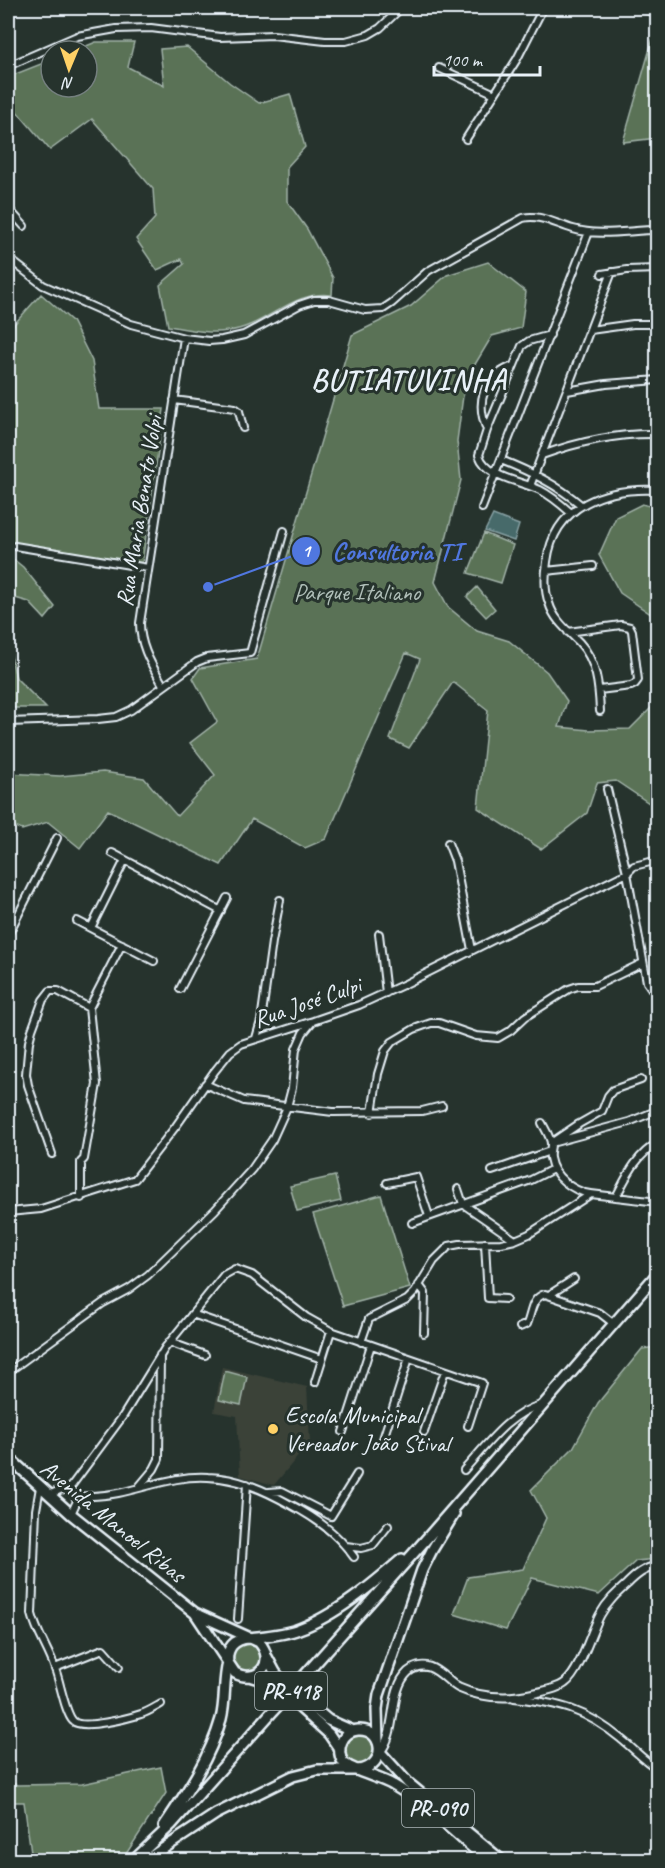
<svg xmlns="http://www.w3.org/2000/svg" width="665" height="1868" font-family="Caveat,sans-serif">
	<style>
		.built { fill: #3b4239 }
		.green { fill: #5a7257; stroke: #a1b2a8; stroke-width: 1.5 }
		.water { fill: #466a6b; stroke: #87a0a3; stroke-width: 1.5 }
		.lines { fill: none; stroke-linecap: round; stroke-linejoin: round }
		.minor-casing { stroke: #e8f1f8; stroke-width: 10 }
		.tertiary-casing { stroke: #e8f1f8; stroke-width: 11 }
		.primary-casing { stroke: #e8f1f8; stroke-width: 14 }
		.trunk-casing { stroke: #e8f1f8; stroke-width: 14 }
		.minor { stroke: #26332d; stroke-width: 6 }
		.tertiary { stroke: #26332d; stroke-width: 7 }
		.primary { stroke: #26332d; stroke-width: 9 }
		.trunk { stroke: #26332d; stroke-width: 9 }
		.primary-bridge-casing { stroke: #e8f1f8; stroke-width: 14; stroke-linecap: butt }
		.primary-bridge { stroke: #26332d; stroke-width: 9 }
		.poi-dot { fill: #ffd166; stroke: #26332d; stroke-width: 2 }
		.labels { text-anchor: middle; stroke-width: 6; stroke-linejoin: round; paint-order: stroke }
		.shield { fill: #26332d; stroke: #aeb8bb; stroke-width: 1.5 }
		.shield-label { font-size: 22px; font-weight: bold; fill: #e8f1f8 }
		.street-label { font-size: 24px; fill: #e8f1f8; stroke: #26332d }
		.park-label { font-size: 24px; fill: #afbeb8; stroke: #26332d }
		.poi-label { font-size: 24px; fill: #e8f1f8; stroke: #26332d; text-anchor: start }
		.district-label { font-size: 30px; font-weight: bold; letter-spacing: 1.5px; fill: #e8f1f8; stroke: #26332d }
		.leader { fill: none; stroke: #5077e0; stroke-width: 2 }
		.callout-dot { fill: #5077e0; stroke: #26332d; stroke-width: 2 }
		.mark-label { font-size: 18px; text-anchor: middle; font-weight: bold; fill: #fff }
		.callout-label { font-size: 26px; text-anchor: middle; font-weight: bold; fill: #5077e0; stroke: #26332d; stroke-width: 6; stroke-linejoin: round; paint-order: stroke }
	</style>
	<rect width="100%" height="100%" fill="#26332d"/>
	<filter id="ink" filterUnits="userSpaceOnUse"><feTurbulence type="fractalNoise" baseFrequency=".0167" numOctaves="2"/><feDisplacementMap in="SourceGraphic" scale="12" xChannelSelector="R" yChannelSelector="G"/><feConvolveMatrix kernelMatrix="1 2 1 2 8 2 1 2 1" color-interpolation-filters="sRGB"/></filter>
	<g filter="url(#ink)">
		<path class="built" d="M222,1367l85,20 3,55 -36,43 -34,-9 -3,-60 -23,-4z"/>
		<path class="green" d="M655,31h3l-1,107 -34,4z
			M96,42h38l-6,25 36,19 -4,-37 27,-2 43,36 29,20 31,-9 15,53 -18,20v34l20,28 26,49 -1,17c-40,-6 -66,32 -104,36 -20,3 -40,-2 -60,-5l-8,-41 24,-21 -3,-5 -24,11 -21,-31 19,-21 -2,-29 -61,-70 -42,31 -42,-49v-24l43,-17v27h36v-36h-13z
			M488,262l38,30 -5,36 -29,8 -27,45 -8,60 4,39 -26,102 13,25 29,24 32,10 38,31 20,29 -8,26 30,3 41,-1 27,-27 1,81 -3,24 -39,-26 -19,2 -10,30 -46,36 -63,-41 10,-98 -35,-28 -44,66 -19,-9 30,-80 -14,-6 -80,186 -21,9 -53,-29 -31,46 -113,-55 -28,38 -32,-26 -26,8 -14,-6v-51l52,3 43,-4 41,6 33,38 38,-41 -25,-32 27,-21 -24,-44 7,-10 57,-9 95,-324 59,-29 36,-31z
			M41,294l31,27 20,40 7,48h65l-22,154 -134,-21v-211z
			M642,504l15,4v117l-5,-10 -32,-22 -21,-38 17,-38z
			M484,533l29,12 -12,38 -33,-10z
			M8,555l15,12 32,40 -10,12 -16,-17 -21,-6z
			M477,587l18,22 -9,8 -19,-20z
			M8,643l8,35 30,30h-38z
			M335,1176l6,25 -44,10 -7,-25z
			M381,1195l29,93 -67,18 -30,-92z
			M657,1347v212l-21,2 -37,34 -67,-17 -26,52 -52,-16 14,-37 55,-8 23,-51 -15,-28 42,-42 25,-45 44,-54z
			M225,1371l22,6 -6,28 -22,-5z
			M233 1656a14 14 0 1 1 28 0a14 14 0 1 1-28 0Z
			M343 1750a16 16 0 1 1 32 0a16 16 0 1 1-32 0Z
			M161,1767l5,26 -40,61 -14,6h-80l-8,-58h-16v-21l9,4 65,-1z"/>
		<path class="water" d="M493,515l26,10 -5,16 -29,-10z"/>
		<g class="lines">
			<g class="minor-casing">
				<path id="minor" d="M639,8l19,5
					M8,66l69,-30 39,-7 35,-1 69,9 53,-2 52,6h21l22,-6 12,-7 21,-20
					M439,68l56,26
					M466,139l51,-80 26,-51
					M8,208l16,18
					M8,258l35,27 88,39 53,14 25,3 13,-1 22,-5 55,-30 15,-5h15l36,10 18,-1 9,-6 36,-32 95,-53c17,-4 33,6 50,11 28,8 56,1 85,1
					M602,274l25,-4 31,-1
					M590,330l43,-6h25
					M550,335l-21,6 -7,5 -35,84 -8,25c8,23 42,26 61,35 12,6 21,14 31,23
					M567,391l39,-7 52,-4
					M174,400l61,8 4,3 4,17
					M487,430c-12,-29 -4,-52 26,-64
					M542,455c38,-14 74,-22 116,-21
					M501,460c30,12 55,24 80,45
					M530,486l82,-214
					M482,508l107,-276
					M15,546l133,22
					M546,571l47,-5
					M568,632l53,-7 9,2 2,4 6,49 -3,4 -4,2 -32,4
					M163,685c-11,-20 -23,-38 -23,-62l44,-285
					M600,711c-1,-24 -3,-50 -21,-69 -12,-12 -25,-22 -30,-39 -5,-13 -4,-28 -2,-41 7,-58 60,-75 111,-72
					M8,722l90,-3 18,-2 15,-7 66,-48 10,-4 43,-5 34,-122
					M607,789l20,84 20,109 5,7 6,1
					M448,843l7,18 17,89
					M112,853l109,58
					M77,921l77,40
					M91,928l34,-68
					M379,934l7,59
					M8,935l49,-97
					M180,989l47,-91
					M256,1038l5,-17 11,-79 8,-42
					M205,1084l39,17 89,11 89,-1 20,-5
					M372,1113l6,-39 7,-23 7,-9 22,-13 17,-6h8l37,13 22,2 12,-7 15,-14 44,-28 9,-3h17l48,-23
					M542,1123c3,6 9,15 9,21 0,5 -2,9 -1,14 3,19 23,33 40,36
					M555,1142l74,-20 29,-12
					M551,1143l28,-19 23,-13 6,-15 5,-6 28,-10
					M52,1154l-24,-69 -2,-11 3,-32 3,-12 11,-30 7,-9h8l31,17
					M492,1171l58,-20
					M387,1183l29,-6 13,39
					M458,1189l5,15 52,36
					M616,1197c11,-21 20,-42 42,-54
					M81,1198v-36l3,-3 13,-75 -8,-76 33,-64
					M8,1212l33,-3 94,-30 41,-53 38,-54 16,-20 11,-8 72,-23 46,-16 48,-22 220,-110 7,-7 24,-6
					M412,1223l119,-43 22,-11
					M485,1243l3,55 18,1
					M419,1285l6,8 -1,40
					M549,1295l25,-16
					M192,1314l130,45
					M520,1327l7,-3c5,-12 4,-26 18,-30l55,19 14,11
					M169,1342l36,13
					M361,1342l8,-23 38,-19 8,-8 19,-31 15,-15 11,-2 41,-1 14,-3 14,-6 62,-40 67,8
					M8,1372l95,-69 26,-14 19,-14 67,-65 37,-41 20,-29 15,-33 5,-19 4,-39 7,-16 9,-11
					M315,1382l16,-51
					M343,1432l28,-87
					M424,1432l21,-61
					M383,1439l26,-81
					M464,1470c22,-24 45,-57 77,-65
					M40,1487l-4,23 -4,104c5,20 17,36 23,55 5,12 10,44 18,52 9,9 56,-3 68,-7 7,-2 13,-6 20,-10
					M138,1488l16,-19 5,-10 1,-104
					M69,1489l54,-73 42,-68 59,-73 11,-6 17,6 54,42 25,14 151,52 -14,43
					M269,1492l13,-1 49,25 26,-42
					M49,1495l13,-6 11,3 4,9 -6,13
					M77,1497c13,-1 27,-1 41,-4 30,-6 59,-18 90,-16 30,1 57,13 83,28 25,13 46,28 63,52
					M346,1546l15,2 12,-3 15,-19
					M238,1619l9,-135
					M55,1668l48,-19 16,18
					M514,1698c45,5 71,11 107,41 13,10 23,22 37,30"/>
			</g>
			<g class="tertiary-casing">
				<path id="tertiary" d="M380,1752c18,-21 8,-61 28,-80 6,-5 14,-7 21,-5 12,4 20,16 30,21 13,6 31,9 45,9 13,0 51,-6 61,-14 15,-11 26,-51 35,-68 7,-13 17,-22 27,-31 9,-9 17,-16 31,-18"/>
			</g>
			<g class="primary-casing">
				<path id="primary" d="M8,1457l63,57 124,99 64,29c18,20 -1,43 -24,31l-40,-60
					M267,1657l8,15 7,9
					M228,1663c-2,-15 6,-24 21,-25
					M252,1677l14,4 10,7
					M303,1699l25,21 25,11
					M297,1705l32,29 11,16
					M380,1752l28,31 93,77
					M359,1770c29,-4 25,-42 -1,-40 -15,1 -23,19 -15,32 6,8 39,16 50,23 33,19 65,51 94,75"/>
			</g>
			<g class="trunk-casing">
				<path id="trunk" d="M249,1638c17,-2 35,-3 50,-9 36,-13 74,-45 103,-70
					M378,1742l-1,-33 2,-14 43,-125 10,-20 22,-36
					M164,1826c23,-34 46,-68 57,-107 5,-19 2,-38 7,-56
					M134,1860l37,-35 258,-289 229,-263
					M146,1860l70,-46 77,-38 24,-6h42"/>
			</g>
			<use href="#minor" class="minor"/>
			<use href="#tertiary" class="tertiary"/>
			<use href="#primary" class="primary"/>
			<use href="#trunk" class="trunk"/>
			<g class="primary-bridge-casing">
				<path id="primary-bridge" d="M282,1681l21,18
					M276,1688l21,17"/>
			</g>
			<use href="#primary-bridge" class="primary-bridge"/>
		</g>
	</g>
	<circle class="poi-dot" cx="273" cy="1429" r="6"/>
	<g class="labels">
		<g class="shield">
			<rect x="255" y="1672" width="72" height="38" rx="4.5"/>
			<rect x="402" y="1789" width="72" height="38" rx="4.5"/>
		</g>
		<g class="shield-label">
			<text x="291" y="1699">PR-418</text>
			<text x="438" y="1816">PR-090</text>
		</g>
		<g class="street-label">
			<text transform="translate(139 511) rotate(-81)" y="8">Rua Maria Benato Volpi</text>
			<text transform="translate(307 1002) rotate(-19)" y="8">Rua José Culpi</text>
			<text transform="translate(113 1521) rotate(39)" y="8">Avenida Manoel Ribas</text>
		</g>
		<g class="park-label">
			<text x="357" y="600">Parque Italiano</text>
		</g>
		<g class="poi-label">
			<text x="285" y="1423">Escola Municipal<tspan x="285" dy="28">Vereador João Stival</tspan></text>
		</g>
		<g class="district-label">
			<text x="409" y="390">BUTIATUVINHA</text>
		</g>
	</g>
	<path class="leader" d="M208 587L306 551"/>
	<g class="callout-dot">
		<circle cx="208" cy="587" r="6"/>
		<circle cx="306" cy="551" r="15"/>
	</g>
	<g class="mark-label">
		<text x="306" y="557">1</text>
	</g>
	<g class="callout-label">
		<text x="397" y="560">Consultoria TI</text>
	</g>
	<rect width="665" height="1868" fill="none" stroke="#26332d" stroke-width="30"/>
	<rect x="15" y="15" width="635" height="1838" fill="none" stroke="#e8f1f8" stroke-width="2" filter="url(#ink)"/>
	<g transform="translate(69 69) rotate(182)"><circle r="28" fill="#26332d" stroke="#747f7e" stroke-width="1.5"/>
	<path d="M0-4.5L10 22L0 15L-10 22Z" fill="#ffd166"/>
	<text y="-9" font-size="16" font-weight="bold" text-anchor="middle" fill="#e8f1f8">N</text>
	</g>
	<path d="M434 66v9h106v-9" fill="none" stroke="#e8f1f8" stroke-width="3"/>
	<text x="443" y="66" font-size="18" fill="#e8f1f8" stroke="#26332d" stroke-width="4.5" paint-order="stroke">100 m</text>
</svg>
